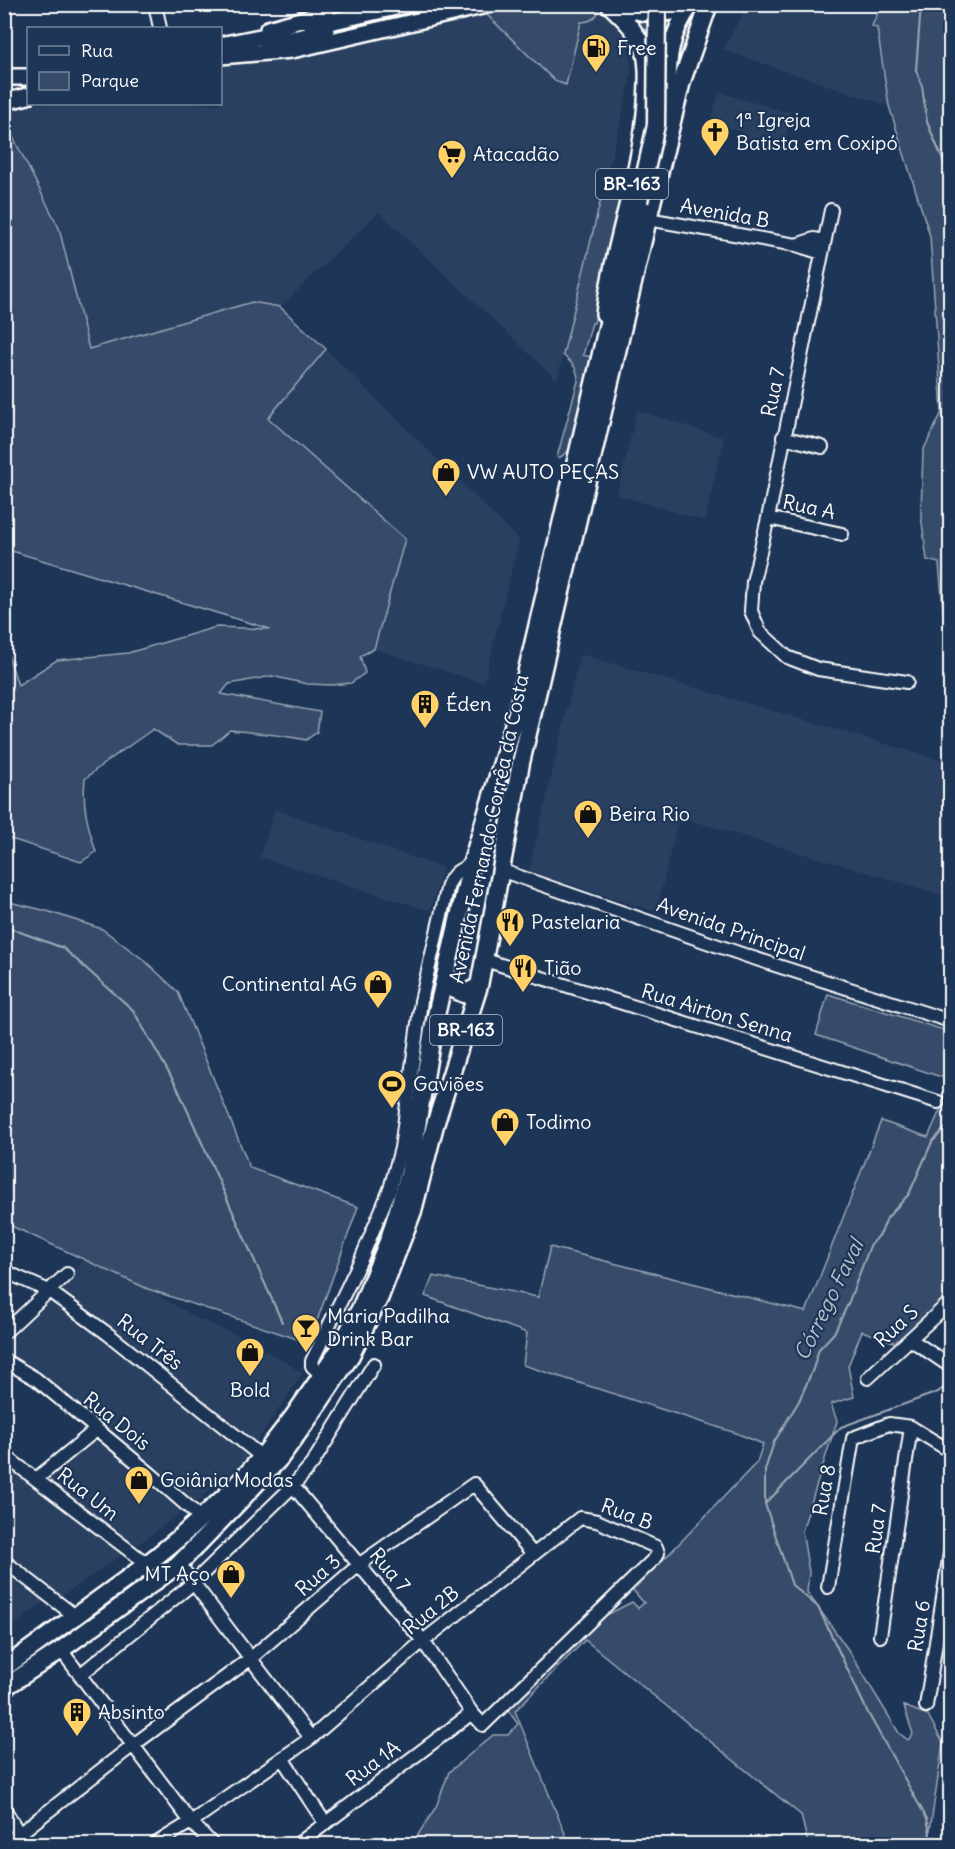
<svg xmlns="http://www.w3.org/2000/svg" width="955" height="1849" font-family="Delius,sans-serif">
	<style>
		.built { fill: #2a4161 }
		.green { fill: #364b69; stroke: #9aa5b4; stroke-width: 1.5 }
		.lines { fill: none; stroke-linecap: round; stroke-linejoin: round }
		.stream { stroke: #a0aab8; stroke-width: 2 }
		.minor-casing { stroke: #fff; stroke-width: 16 }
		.major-casing { stroke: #fff; stroke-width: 20 }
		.highway-casing { stroke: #fff; stroke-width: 21 }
		.minor { stroke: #1d3557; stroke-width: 12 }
		.major { stroke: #1d3557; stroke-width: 15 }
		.highway { stroke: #1d3557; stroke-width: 16 }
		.highway-bridge-casing { stroke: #fff; stroke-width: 21; stroke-linecap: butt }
		.highway-bridge { stroke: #1d3557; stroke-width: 16 }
		.labels { text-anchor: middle; stroke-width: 4.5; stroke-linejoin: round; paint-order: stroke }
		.shield { fill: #1d3557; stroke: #bbc2cd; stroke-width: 1.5 }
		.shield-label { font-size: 18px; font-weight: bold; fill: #fff }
		.poi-label { font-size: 20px; fill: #fff; stroke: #1d3557; text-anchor: start }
		.street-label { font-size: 20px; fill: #fff; stroke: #1d3557 }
		.water-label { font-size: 21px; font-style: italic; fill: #b8c0ca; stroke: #1d3557 }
	</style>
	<rect width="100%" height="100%" fill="#1d3557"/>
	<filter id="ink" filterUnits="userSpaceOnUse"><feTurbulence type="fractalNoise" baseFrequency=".0167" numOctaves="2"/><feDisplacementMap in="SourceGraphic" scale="12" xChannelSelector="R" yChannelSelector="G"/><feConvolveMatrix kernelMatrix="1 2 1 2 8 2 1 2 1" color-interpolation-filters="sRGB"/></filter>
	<g filter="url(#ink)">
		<path class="built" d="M513,5h79l22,18 12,17 5,20 -1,22 -73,298 -178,-168 -99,95 -28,-5 -163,47 -30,-121 -54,-107v-11l33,-6h182l1,-39z
			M747,5h134l-8,21 4,2 4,18 8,60 -166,-56z
			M719,92l66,20 2,-2 3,1 -6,40 -43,-15 1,-4 -32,-10z
			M326,349l193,191 -35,143 -110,-34 31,-110 -138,-121z
			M637,410l87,28 -19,83 -88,-26z
			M580,654l370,109v45l-4,23 4,2v64l-271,-80 -23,95 -127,-41z
			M275,809l168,59 -13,43 -170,-54z
			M84,1260l64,29 47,28 51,22 57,34 -47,70 -198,-152z
			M51,1298l199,157 -58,51 -187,-150 -1,-17z
			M96,1433l91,75 -55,41 -89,-70z
			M4,1462l119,92 -65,45 -53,-43z
			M4,1573l40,29 -39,30h-1z"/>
		<path class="green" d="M513,4l79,1 7,5c-3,9 -9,12 -18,12l-15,63 -11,-4 -68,-66v-5z
			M700,5h7l-32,97v-56l18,-36z
			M881,5h69v641l-6,-25 -5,-58 -12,-3 -6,-45 2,-64 19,-39 -12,-176 -41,-130 -12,-78 -5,-2z
			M630,17l23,5 22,-3 -11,70z
			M5,121l54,107 30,121 163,-47 28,5 46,42 -58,69 137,121 -31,110 -14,7 5,17 -14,10 -19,2 -25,-1 -35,-8 -43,8 -8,10 99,18 -3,20 -11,8c-26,-6 -50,-7 -76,-10l-18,15h-34l-25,-16c-23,17 -47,31 -68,50 -3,28 3,47 11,73l-15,10 -76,-25v-191l13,39 39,-25 71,-7 88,-26 54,2 -265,-80z
			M608,170l18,4 1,2 -33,147h-2l-9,32 8,2 -20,92 -12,9 -2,-1 21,-76c0,-13 -6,-18 -15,-26z
			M5,901l42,10 55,18 42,31 34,32 72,176 108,39 -49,136 -161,-54 -143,-66z
			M828,994l122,38v48l-134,-45z
			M950,1088v205l-54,50 -34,-12 -14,35 6,31 -23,7 6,17 -35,110 7,41 -2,20 42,59 50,82 9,7 5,-6 -9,-28 24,9 15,28 -15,101h-120l-7,-29 -216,-175 -70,71 51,125 -7,8h-147l24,-37 13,-35 44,-37h15l10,-11 -11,-15 86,-87 39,-20 6,6 6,-5 -12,-14 40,-38 85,-89 6,-18 -27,-11 -213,-68 4,-32 -102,-37 8,-20 105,21 12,-50 256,65 75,-191 47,16z"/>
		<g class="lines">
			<path class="stream" d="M921,4l-5,66 6,16 5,36 23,55
				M4,926l59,22 70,62 44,77 105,235
				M765,1504l76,-77 97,-35 12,-9
				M927,1844l3,-11 -3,-14 -59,-106 -50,-106 -26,-22 -27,-81v-34l9,-28 25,-41 14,-32 6,-20 15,-16 14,-29 22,-58 11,-13 6,-15 22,-24 23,-52 18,-19"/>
			<g class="minor-casing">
				<path id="minor" d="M155,4l5,24
					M831,210l-63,308 -15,64 -2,29 9,21 27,25 31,12 89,13
					M648,219l148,26 26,8
					M796,245l18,-6 10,2
					M783,437l39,10
					M768,518l74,16
					M500,870l250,87 200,64
					M485,960l453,142
					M4,1271l45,20 59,43 154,123
					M4,1333l63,-59
					M910,1339l40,27
					M4,1360l32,19 116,96 49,43
					M322,1375l-10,-9v-5l50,-104 28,-68 11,-41 20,-147 27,-116c5,-11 11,-16 23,-20
					M868,1378l82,-76
					M4,1455l143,109
					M36,1479l61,-50
					M4,1561l71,55
					M179,1564l132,174
					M828,1587l25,-149 36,-14 22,3 39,24
					M880,1636l31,-209
					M61,1650l130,172 21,22
					M80,1675l113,-92 100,-97 19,-22 62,-100
					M926,1706l24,-153
					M282,1758l43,65
					M4,1808l15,26
					M4,1844l15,-10 113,-88 118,-87 110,-95 114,-80 59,70
					M155,1844l36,-22 120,-84 112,-97 157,-123 17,3 59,26 2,6 -3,5 -172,167 -11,-12 -49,-72 -130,-155
					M298,1844l174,-131"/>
			</g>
			<g class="major-casing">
				<path id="major" d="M615,4c25,10 50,16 74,0
					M312,26l97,-22
					M268,29l58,-16
					M267,44l59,-12
					M220,45l60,-12
					M220,56l72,-6 199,-46
					M4,77h24
					M4,102l24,-6
					M667,124c3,-47 -6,-79 25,-120
					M604,314c9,-71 37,-140 42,-212 1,-18 3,-38 -3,-55 -7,-17 -21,-30 -35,-43"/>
			</g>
			<g class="highway-casing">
				<path id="highway" d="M445,979l6,9 13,6 15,-8
					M4,1668l143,-104 32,-26 52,-47 31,-34 31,-40 46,-67 22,-43 28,-68 20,-65 25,-150 37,-159 46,-152 104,-445 18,-67
					M4,1688l57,-38 118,-86 59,-61 42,-45 29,-40 41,-61 30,-60 33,-86 22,-86 44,-139 42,-223 127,-544 34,-138 27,-77"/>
			</g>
			<use href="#minor" class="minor"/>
			<use href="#major" class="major"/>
			<use href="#highway" class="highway"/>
			<g class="highway-bridge-casing">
				<path id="highway-bridge" d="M639,201l17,-76 1,-121"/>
			</g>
			<use href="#highway-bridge" class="highway-bridge"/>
		</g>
	</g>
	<defs>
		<g id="fuel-pin" transform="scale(1.5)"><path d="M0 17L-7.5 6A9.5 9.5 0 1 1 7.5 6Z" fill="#ffd166" stroke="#1d3557"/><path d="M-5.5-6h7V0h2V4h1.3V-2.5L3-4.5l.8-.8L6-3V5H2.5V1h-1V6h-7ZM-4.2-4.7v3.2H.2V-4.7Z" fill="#111"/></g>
		<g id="church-pin" transform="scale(1.5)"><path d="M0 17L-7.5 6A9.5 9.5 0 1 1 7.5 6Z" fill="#ffd166" stroke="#1d3557"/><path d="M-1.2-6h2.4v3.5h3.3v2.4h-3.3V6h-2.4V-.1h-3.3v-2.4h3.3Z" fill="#111"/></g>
		<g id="supermarket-pin" transform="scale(1.5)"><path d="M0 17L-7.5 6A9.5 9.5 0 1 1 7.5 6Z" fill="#ffd166" stroke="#1d3557"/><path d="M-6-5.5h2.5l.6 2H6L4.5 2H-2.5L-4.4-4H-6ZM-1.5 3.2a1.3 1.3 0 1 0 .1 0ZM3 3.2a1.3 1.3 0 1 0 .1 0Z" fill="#111"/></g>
		<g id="shop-pin" transform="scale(1.5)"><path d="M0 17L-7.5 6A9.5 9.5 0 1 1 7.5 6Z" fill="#ffd166" stroke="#1d3557"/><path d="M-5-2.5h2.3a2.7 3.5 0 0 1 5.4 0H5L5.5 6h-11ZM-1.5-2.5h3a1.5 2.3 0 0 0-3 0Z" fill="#111"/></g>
		<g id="building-pin" transform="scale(1.5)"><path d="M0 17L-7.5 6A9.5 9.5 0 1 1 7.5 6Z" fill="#ffd166" stroke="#1d3557"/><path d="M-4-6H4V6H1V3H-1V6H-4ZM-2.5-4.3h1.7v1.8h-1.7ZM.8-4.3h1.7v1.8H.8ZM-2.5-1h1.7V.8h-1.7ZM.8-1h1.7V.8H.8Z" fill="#111"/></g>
		<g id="restaurant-pin" transform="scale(1.5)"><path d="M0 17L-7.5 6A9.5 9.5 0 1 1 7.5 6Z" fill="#ffd166" stroke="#1d3557"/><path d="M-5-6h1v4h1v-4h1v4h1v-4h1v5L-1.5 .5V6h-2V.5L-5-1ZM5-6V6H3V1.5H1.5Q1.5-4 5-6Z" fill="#111"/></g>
		<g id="stadium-pin" transform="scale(1.5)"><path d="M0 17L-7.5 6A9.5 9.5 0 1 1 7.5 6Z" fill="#ffd166" stroke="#1d3557"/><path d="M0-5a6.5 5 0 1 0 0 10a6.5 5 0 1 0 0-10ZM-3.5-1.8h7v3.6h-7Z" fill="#111"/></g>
		<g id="bar-pin" transform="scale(1.5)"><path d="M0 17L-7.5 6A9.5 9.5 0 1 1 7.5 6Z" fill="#ffd166" stroke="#1d3557"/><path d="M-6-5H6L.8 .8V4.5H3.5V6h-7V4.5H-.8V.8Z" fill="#111"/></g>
	</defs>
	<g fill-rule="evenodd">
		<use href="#fuel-pin" x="596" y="48"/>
		<use href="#church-pin" x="715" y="132"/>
		<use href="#supermarket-pin" x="452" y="154"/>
		<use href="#shop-pin" x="446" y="472"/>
		<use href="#building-pin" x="425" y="704"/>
		<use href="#shop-pin" x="588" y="814"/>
		<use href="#restaurant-pin" x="510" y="922"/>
		<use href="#restaurant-pin" x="523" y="968"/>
		<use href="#shop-pin" x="378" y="984"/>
		<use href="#stadium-pin" x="392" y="1084"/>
		<use href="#shop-pin" x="505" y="1122"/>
		<use href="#bar-pin" x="306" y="1328"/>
		<use href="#shop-pin" x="250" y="1352"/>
		<use href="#shop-pin" x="139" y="1480"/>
		<use href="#shop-pin" x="231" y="1574"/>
		<use href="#building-pin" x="77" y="1712"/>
	</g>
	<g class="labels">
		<g class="shield">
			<rect x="596" y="169" width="72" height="30" rx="4.5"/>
			<rect x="430" y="1015" width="72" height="30" rx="4.5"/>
		</g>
		<g class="shield-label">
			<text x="632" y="190">BR-163</text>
			<text x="466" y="1036">BR-163</text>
		</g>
		<g class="poi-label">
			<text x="617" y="55">Free</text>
			<text x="736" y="127">1ª Igreja<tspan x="736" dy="23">Batista em Coxipó</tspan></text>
			<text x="473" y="161">Atacadão</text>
			<text x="467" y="479">VW AUTO PEÇAS</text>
			<text x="446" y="711">Éden</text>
			<text x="609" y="821">Beira Rio</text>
			<text x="531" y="929">Pastelaria</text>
			<text x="544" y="975">Tião</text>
			<text x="357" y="991" text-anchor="end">Continental AG</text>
			<text x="413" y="1091">Gaviões</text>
			<text x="526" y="1129">Todimo</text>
			<text x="327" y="1323">Maria Padilha<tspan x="327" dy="23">Drink Bar</tspan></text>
			<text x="250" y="1397" text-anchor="middle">Bold</text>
			<text x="160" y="1487">Goiânia Modas</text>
			<text x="210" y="1581" text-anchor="end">MT Aço</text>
			<text x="98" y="1719">Absinto</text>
		</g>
		<g class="street-label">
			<text transform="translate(725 213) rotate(10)" y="7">Avenida B</text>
			<text transform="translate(773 392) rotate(-78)" y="7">Rua 7</text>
			<text transform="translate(809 507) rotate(12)" y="7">Rua A</text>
			<text transform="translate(489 829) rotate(-78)" y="7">Avenida Fernando Corrêa da Costa</text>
			<text transform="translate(731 929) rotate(19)" y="7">Avenida Principal</text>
			<text transform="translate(717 1013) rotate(17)" y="7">Rua Airton Senna</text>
			<text transform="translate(896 1326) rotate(-43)" y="7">Rua S</text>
			<text transform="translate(150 1342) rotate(38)" y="7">Rua Três</text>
			<text transform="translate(117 1421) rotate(39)" y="7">Rua Dois</text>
			<text transform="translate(824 1490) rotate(-80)" y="7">Rua 8</text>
			<text transform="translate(88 1494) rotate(38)" y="7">Rua Um</text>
			<text transform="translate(627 1514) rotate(21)" y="7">Rua B</text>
			<text transform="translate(876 1529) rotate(-82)" y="7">Rua 7</text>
			<text transform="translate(390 1570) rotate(50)" y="7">Rua 7</text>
			<text transform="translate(318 1575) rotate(-41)" y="7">Rua 3</text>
			<text transform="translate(431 1610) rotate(-39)" y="7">Rua 2B</text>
			<text transform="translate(919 1626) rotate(-81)" y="7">Rua 6</text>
			<text transform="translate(373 1763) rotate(-37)" y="7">Rua 1A</text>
		</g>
		<g class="water-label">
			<text transform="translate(829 1300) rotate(-64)" y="7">Córrego Faval</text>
		</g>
	</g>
	<rect width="955" height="1849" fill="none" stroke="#1d3557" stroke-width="24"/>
	<rect x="12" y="12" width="931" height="1825" fill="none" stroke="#fff" stroke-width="2" filter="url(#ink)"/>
	<rect x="27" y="27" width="195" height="78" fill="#1d3557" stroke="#77869a" stroke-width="1.5"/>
	<rect x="39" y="46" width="30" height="9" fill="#1d3557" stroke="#77869a" stroke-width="1.5"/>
	<text x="81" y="57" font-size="18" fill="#ffffff">Rua</text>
	<rect x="39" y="72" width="30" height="18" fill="#364b69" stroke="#77869a" stroke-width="1.5"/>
	<text x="81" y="87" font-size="18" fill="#ffffff">Parque</text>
</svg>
